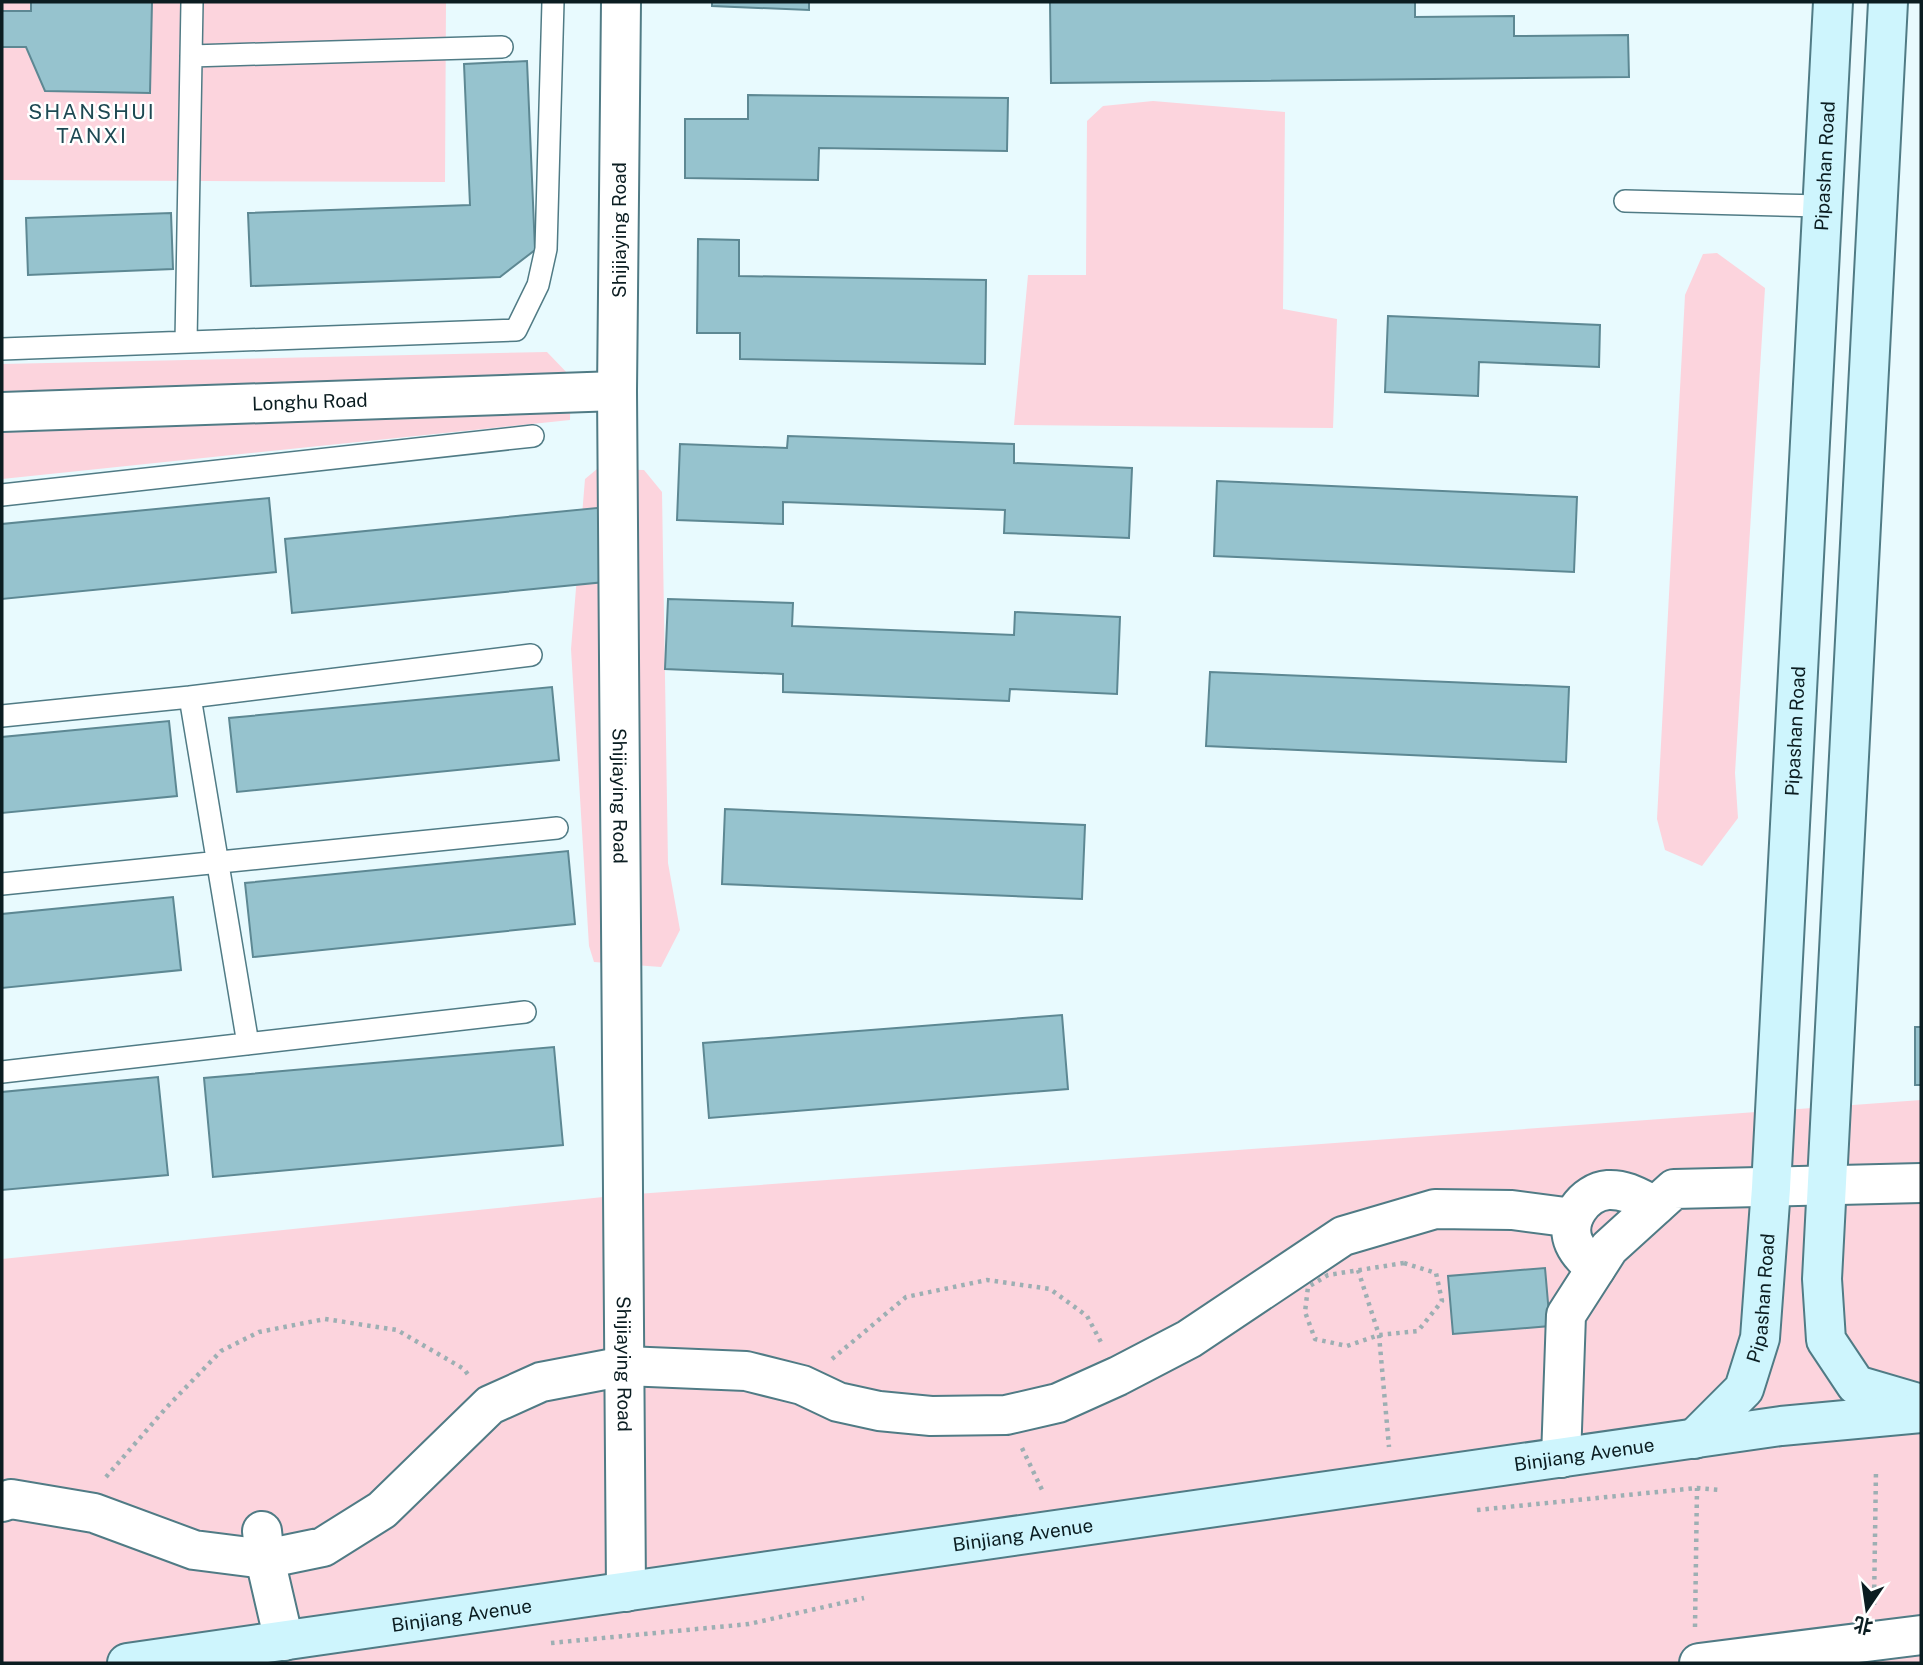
<svg xmlns="http://www.w3.org/2000/svg" width="1923" height="1665" font-family="'Public Sans','Noto Sans SC',sans-serif">
	<style>
		.green { fill: #fcd4dd }
		.building { fill: #96c3ce; stroke: #5d8893; stroke-width: 2 }
		.lines { fill: none; stroke-linecap: round; stroke-linejoin: round }
		.lane-casing { stroke: #507b85; stroke-width: 24 }
		.street-casing { stroke: #507b85; stroke-width: 42 }
		.secondary-casing { stroke: #507b85; stroke-width: 42 }
		.path { stroke: #9dafb3; stroke-width: 4.5; stroke-dasharray: 3.5 5; stroke-linecap: butt }
		.lane { stroke: #fff; stroke-width: 21 }
		.street { stroke: #fff; stroke-width: 38 }
		.secondary { stroke: #cef5fd; stroke-width: 38 }
		.labels { text-anchor: middle; stroke-width: 5; stroke-linejoin: round; paint-order: stroke }
		.street-label { font-size: 19px; fill: #0b1d21; stroke: #fff }
		.neighbourhood-label { font-size: 21px; letter-spacing: 2px; fill: #1e4953; stroke: #fff }
	</style>
	<rect width="100%" height="100%" fill="#e8fafe"/>
	<path class="green" d="M2,2h444l-1,180 -443,-2z
		M1153,101l132,11 -2,197 54,10 -4,109 -319,-3 14,-150h58l1,-154 16,-15z
		M1717,253l48,35 -30,485 3,45 -36,48 -37,-16 -8,-31 28,-524 18,-41z
		M547,352l24,25 -1,43 -568,59v-115z
		M597,469l47,1 18,22 6,371 12,67 -19,37 -67,-5 -5,-16 -18,-297 14,-170z
		M1921,1100v563h-1919v-404l621,-64z"/>
	<path class="building" d="M31,2h121l-2,91 -105,-2 -19,-44h-24v4v-40h29z
		M712,2h97v8l-97,-4z
		M1050,2h365v15l99,-1v20l114,-1 1,42 -578,6z
		M527,61l8,189 -35,27 -249,9 -3,-73 222,-8 -6,-141z
		M748,95l260,3 -1,53 -188,-3 -1,32 -133,-2v-59h63z
		M171,213l2,56 -145,6 -2,-57z
		M698,239l41,1v36l247,4 -1,84 -245,-5v-26h-43z
		M1388,316l212,9 -1,42 -120,-5 -1,34 -93,-4z
		M788,436l226,8v19l118,5 -3,70 -125,-5 1,-23 -222,-8v22l-106,-4 3,-76 107,4z
		M1217,481l360,16 -3,75 -360,-16z
		M269,498l7,74 -274,27v-75z
		M607,507l8,74 -323,32 -7,-74z
		M668,599l125,4 -1,23 222,9 1,-23 105,5 -3,77 -107,-5 -1,12 -226,-9v-18l-118,-5z
		M1210,672l359,15 -3,75 -360,-16z
		M552,687l7,73 -322,32 -8,-74z
		M169,721l8,75 -175,17v-76z
		M725,809l360,16 -3,74 -360,-15z
		M568,851l7,73 -322,33 -8,-74z
		M173,897l8,73 -179,18v-74z
		M1062,1015l6,74 -359,29 -6,-75z
		M1915,1027h6v58h-6z
		M554,1047l9,98 -350,32 -9,-99z
		M158,1077l10,98 -166,15v-98z
		M1545,1268l5,58 -97,8 -5,-58z"/>
	<g class="lines">
		<g class="lane-casing">
			<path id="lane" d="M191,56l311,-9
				M1625,201l197,5
				M186,342l6,-340
				M2,349l514,-19 22,-45 8,-36 7,-247
				M2,495l531,-59
				M190,697l341,-42
				M2,716l188,-19 58,347
				M2,884l555,-56
				M2,1072l523,-60"/>
		</g>
		<g class="street-casing">
			<g id="street">
				<path id="s1" d="M621,2l-4,389 9,1201"/>
				<path id="s2" d="M2,412l615,-21"/>
				<path d="M1596,1268c-9,-7 -17,-14 -22,-25 -10,-23 10,-51 34,-53 18,-1 31,8 47,16"/>
				<path d="M1561,1458l5,-143 43,-67 65,-59 247,-6"/>
				<path d="M2,1502l9,-3 83,14 100,37 71,9 58,-12 59,-37 108,-105 51,-23 84,-16 121,5 56,14 36,17 41,9 52,5 75,-1 52,-12 60,-27 71,-37 154,-103 92,-27 77,1 61,8"/>
				<path d="M262,1531l3,28 19,82"/>
				<path d="M1699,1663l222,-28"/>
			</g>
		</g>
		<g class="secondary-casing">
			<g id="secondary">
				<path d="M1888,2l-66,1277 4,61 30,45 65,19"/>
				<path id="s3" d="M1694,1439l50,-50 16,-51 11,-150 62,-1186"/>
				<path id="s4" d="M127,1663l1654,-237 140,-13"/>
			</g>
		</g>
		<path class="path" d="M1404,1263l32,10 6,28 -24,30 -39,4 -32,11 -32,-7 -10,-27 3,-25 20,-12z
			M1358,1270l21,65 10,112
			M832,1359l74,-62 81,-17 63,9 37,27 15,28
			M1022,1448l22,46
			M106,1477l60,-69 55,-57 38,-19 66,-13 72,11 67,39 5,7
			M1477,1510l220,-22 23,2
			M1874,1605l2,-135
			M1695,1627l2,-139
			M551,1643l198,-19 115,-26"/>
		<use href="#lane" class="lane"/>
		<use href="#street" class="street"/>
		<use href="#secondary" class="secondary"/>
	</g>
	<g class="labels">
		<g class="street-label">
			<text dy="7" stroke="none"><textPath href="#s3" startOffset="1298">Pipashan Road</textPath></text>
			<text transform="translate(619 230) rotate(-90)" y="7">Shijiaying Road</text>
			<text dy="7" stroke="none"><textPath href="#s2" startOffset="308">Longhu Road</textPath></text>
			<text dy="7" stroke="none"><textPath href="#s3" startOffset="732">Pipashan Road</textPath></text>
			<text dy="7" stroke="none"><textPath href="#s1" startOffset="794">Shijiaying Road</textPath></text>
			<text dy="7" stroke="none"><textPath href="#s3" startOffset="164">Pipashan Road</textPath></text>
			<text dy="7" stroke="none"><textPath href="#s1" startOffset="1362">Shijiaying Road</textPath></text>
			<text dy="7" stroke="none"><textPath href="#s4" startOffset="1472">Binjiang Avenue</textPath></text>
			<text dy="7" stroke="none"><textPath href="#s4" startOffset="905">Binjiang Avenue</textPath></text>
			<text dy="7" stroke="none"><textPath href="#s4" startOffset="338">Binjiang Avenue</textPath></text>
		</g>
		<g class="neighbourhood-label">
			<text x="92" y="119">SHANSHUI<tspan x="92" dy="24">TANXI</tspan></text>
		</g>
	</g>
	<rect width="1923" height="1665" fill="none" stroke="#0b1d21" stroke-width="7"/>
	<g transform="translate(1867 1609) rotate(193)" stroke="#ffffff" stroke-width="5" paint-order="stroke">
	<path d="M0-5L12 26L0 18L-12 26Z" fill="#0b1d21"/>
	<text y="-10" font-size="19" font-weight="bold" text-anchor="middle" fill="#0b1d21">北</text>
	</g>
</svg>
